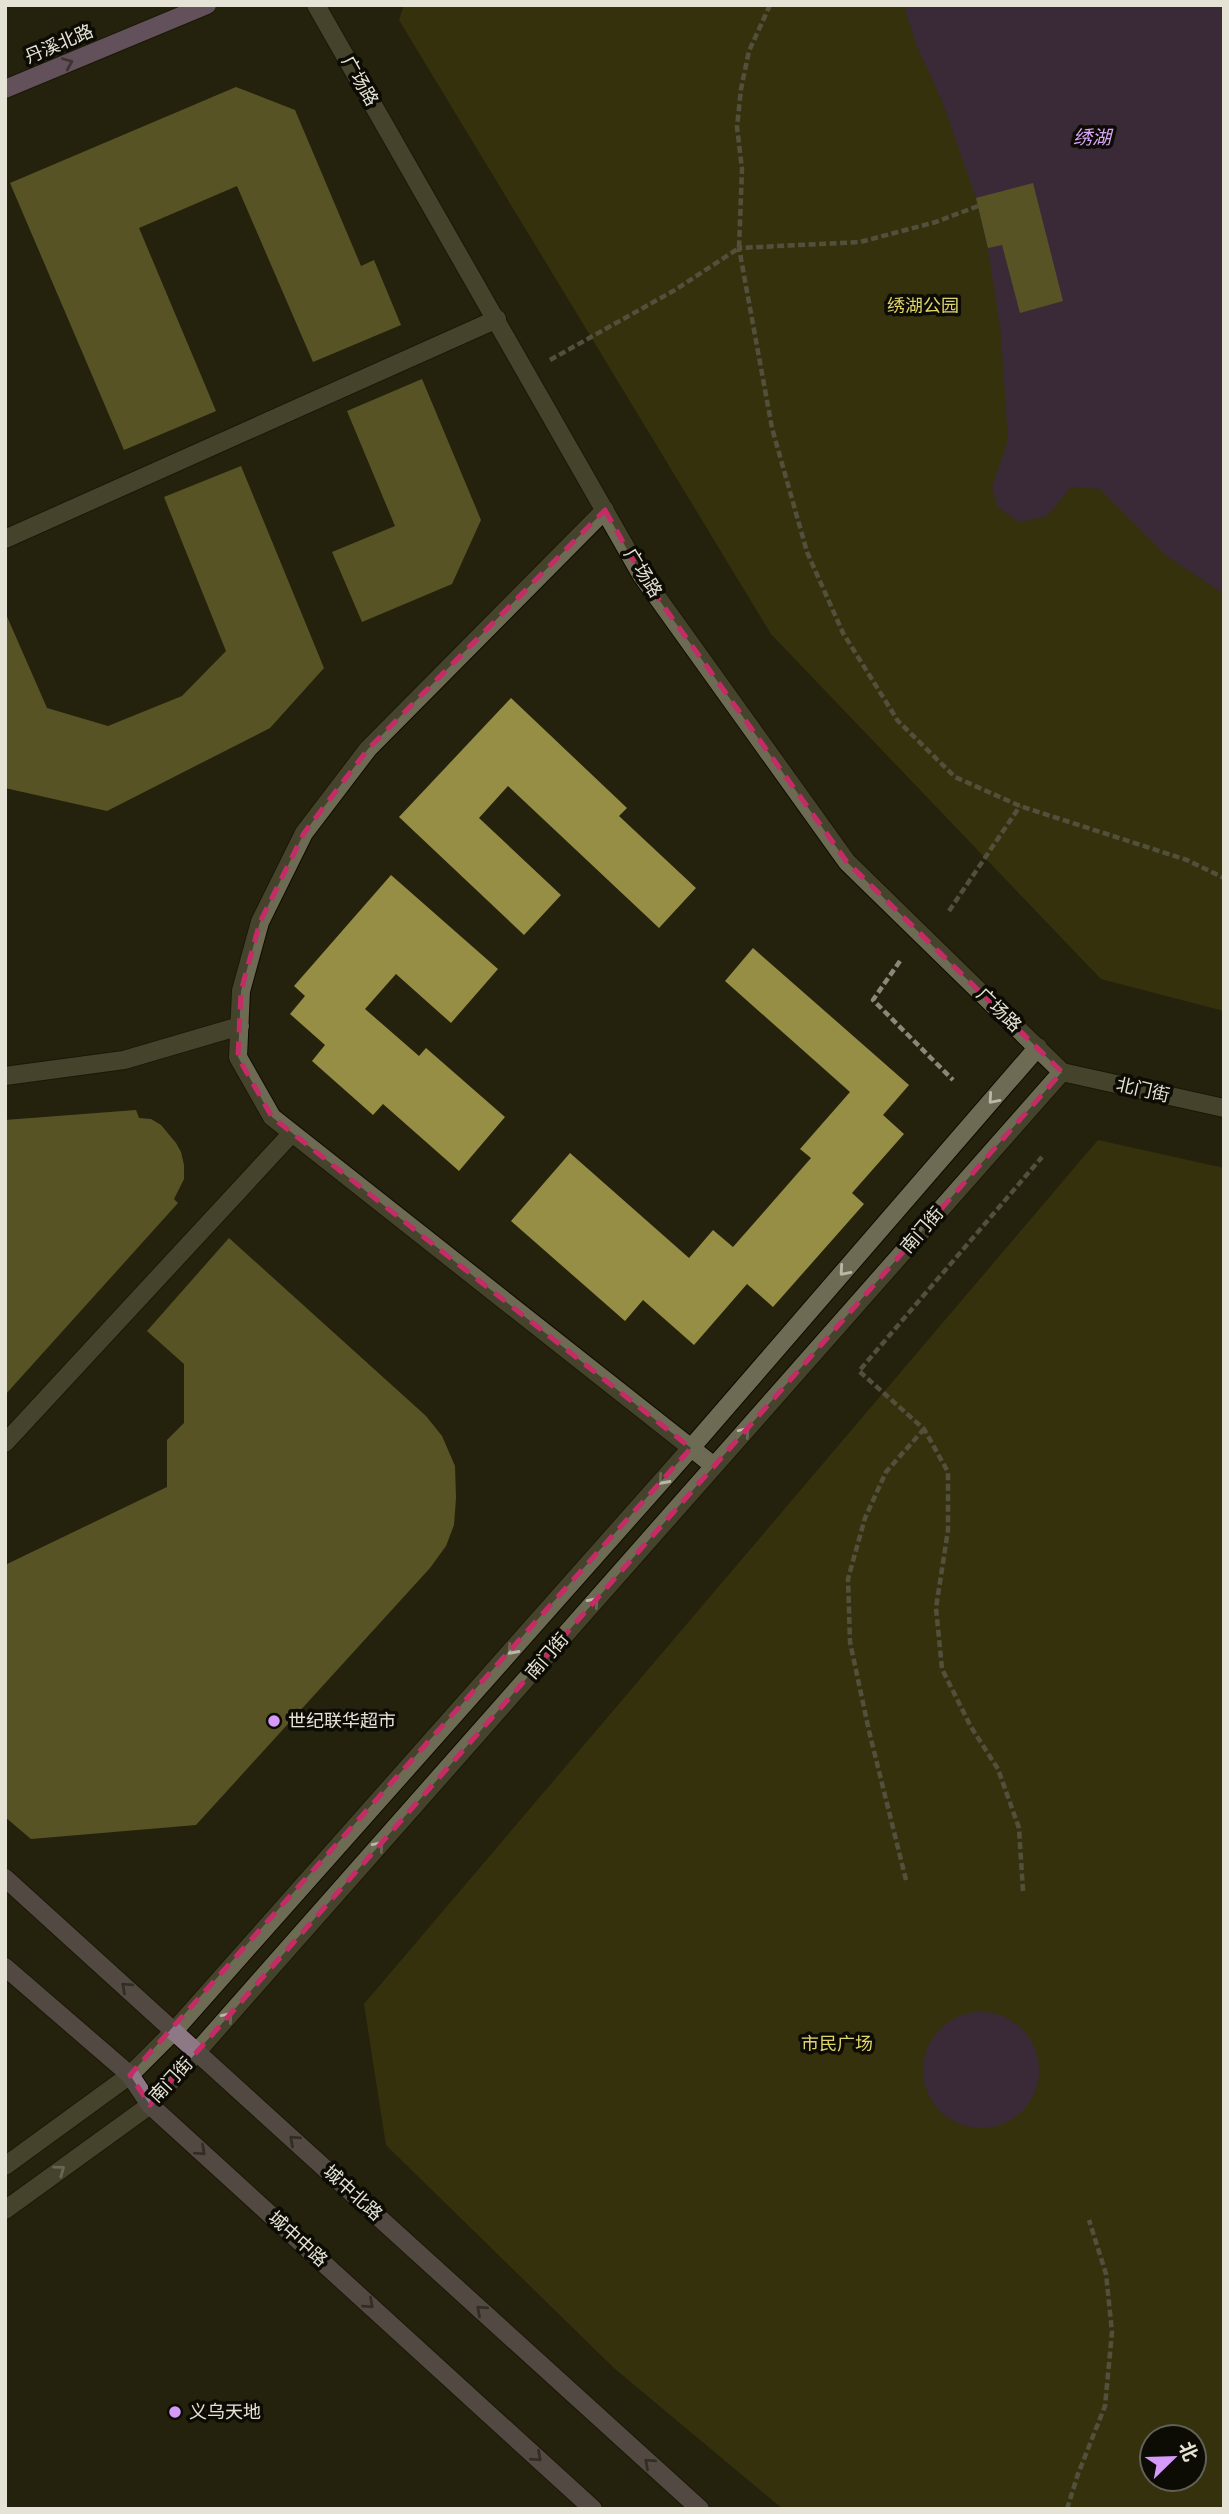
<svg xmlns="http://www.w3.org/2000/svg" width="1229" height="2514" font-family="Barlow,'Noto Sans SC',sans-serif">
	<style>
		.green { fill: #4a440c; fill-rule: evenodd }
		.water { fill: #553269 }
		.building { fill: #968e44 }
		.lines { fill: none; stroke-linecap: round; stroke-linejoin: round }
		.minor-casing { stroke: #0e0b00; stroke-width: 20 }
		.tertiary-casing { stroke: #0e0b00; stroke-width: 20 }
		.secondary-casing { stroke: #0e0b00; stroke-width: 20 }
		.primary-casing { stroke: #0e0b00; stroke-width: 20 }
		.path { stroke: #8a8878; stroke-width: 4.5; stroke-dasharray: 7 3.5; stroke-linecap: butt }
		.minor { stroke: #6d6b53; stroke-width: 18 }
		.tertiary { stroke: #6d6b53; stroke-width: 18 }
		.secondary { stroke: #8d7986; stroke-width: 18 }
		.primary { stroke: #ad88b8; stroke-width: 18 }
		.oneway { stroke: #5c4a5e }
		.oneway2 { stroke: #bab9a8 }
		.oneway3 { stroke: #463c3e }
		.marked { fill: none; stroke: #c52c67; stroke-width: 5; stroke-dasharray: 14 9; stroke-linejoin: round }
		.poi-dot { fill: #d69bfa; stroke: #0c0b04; stroke-width: 2.5 }
		.labels { text-anchor: middle; stroke-width: 7; stroke-linejoin: round; paint-order: stroke }
		.street-label { font-size: 18px; fill: #e4e3d6; stroke: #0c0b04 }
		.park-label { font-size: 18px; fill: #e0d46c; stroke: #0c0b04 }
		.poi-label { font-size: 18px; fill: #e4e3d6; stroke: #0c0b04; text-anchor: start }
		.water-label { font-size: 19px; font-style: italic; fill: #d9a6f9; stroke: #0c0b04 }
	</style>
	<rect width="100%" height="100%" fill="#24220d"/>
	<path class="green" d="M404,5h820v1006l-123,-32 -330,-345 -372,-614z
		M1098,1140l126,28v1341h-441l-169,-141 -228,-223 -22,-141zM1152,2437h42v42h-42z"/>
	<path class="water" d="M904,5h320v589l-56,-37 -68,-68 -29,-2 -24,29 -28,6 -21,-15 -6,-19 16,-48 -7,-106 -13,-86 -12,-50 -33,-95 -27,-59z
		M923 2070a58 58 0 1 1 116 0a58 58 0 1 1-116 0Z"/>
	<path class="building" d="M236,87l59,23 66,156 13,-6 27,65 -88,37 -76,-176 -98,42 77,183 -92,39 -114,-267z
		M1033,183l30,118 -43,12 -18,-68 -14,3 -12,-50z
		M422,379l59,141 -29,64 -90,38 -30,-70 63,-26 -48,-115z
		M241,466l83,202 -54,60 -163,83 -102,-23v-176l42,96 61,18 74,-30 44,-45 -62,-154z
		M511,698l116,110 -8,8 77,72 -37,40 -151,-142 -29,32 82,77 -37,40 -125,-118z
		M391,875l107,94 -47,54 -55,-49 -31,35 54,47 7,-8 79,69 -46,54 -76,-67 -10,11 -61,-54 13,-16 -35,-31 15,-18 -11,-10z
		M753,948l156,137 -26,30 21,19 -52,59 12,11 -91,103 -26,-23 -53,61 -51,-45 -18,21 -114,-100 59,-68 119,105 24,-28 20,17 78,-89 -11,-9 50,-57 -125,-111z
		M136,1110l3,8 12,1 10,6 15,18 5,9 3,13v14l-10,20 4,4 -173,192v-275z
		M229,1238l197,178 16,20 13,30 1,32 -2,27 -8,21 -16,22 -234,257 -165,14 -26,-22v-252l162,-78v-47l17,-17v-59l-37,-33z"/>
	<g class="lines">
		<g class="minor-casing">
			<path id="minor" d="M605,510l-237,239 -64,84 -44,89 -19,69 -3,66 34,60 442,349
				M5,539l492,-220
				M5,1076l119,-16 116,-34
				M5,1443l287,-310"/>
		</g>
		<g class="tertiary-casing">
			<path id="tertiary" d="M316,5l326,571 205,286 215,210
				M1062,1072l162,36
				M5,2166l125,-91 44,-44 517,-583 347,-401
				M5,2210l145,-105 912,-1033"/>
		</g>
		<g class="secondary-casing">
			<path id="secondary" d="M5,1878l695,631
				M5,1967l125,108 20,30 443,404"/>
		</g>
		<g class="primary-casing">
			<path id="primary" d="M5,89l202,-84"/>
		</g>
		<path class="path" d="M978,206l-42,16 -76,20 -121,6 33,180 35,124 36,81 55,88 57,56 65,29 167,54 37,18
			M550,360l125,-70 64,-42 3,-79 -5,-42 4,-38 8,-38 21,-46
			M949,911l71,-105
			M900,961l-27,39 80,80
			M906,1880l-37,-149 -19,-89 -2,-63 17,-61 21,-46 38,-43
			M1023,1891l-4,-63 -21,-59 -27,-42 -29,-58 -6,-61 12,-78v-58l-24,-43 -65,-58 183,-214
			M1067,2509l11,-35 27,-68 7,-74 -6,-58 -17,-54"/>
		<use href="#minor" class="minor"/>
		<use href="#tertiary" class="tertiary"/>
		<use href="#secondary" class="secondary"/>
		<use href="#primary" class="primary"/>
	</g>
	<defs><path id="oneway-chevron" d="M-2-3.5L2.5 0L-2 3.5" fill="none" stroke-width="1.6" stroke-linecap="round" stroke-linejoin="round" transform="scale(1.75)"/></defs>
	<use class="oneway" href="#oneway-chevron" transform="translate(68 63) rotate(-23)"/>
	<g class="oneway2">
		<use href="#oneway-chevron" transform="translate(993 1099) rotate(131)"/>
		<use href="#oneway-chevron" transform="translate(844 1271) rotate(131)"/>
		<use href="#oneway-chevron" transform="translate(745 1432) rotate(-49)"/>
		<use href="#oneway-chevron" transform="translate(663 1480) rotate(132)"/>
		<use href="#oneway-chevron" transform="translate(594 1602) rotate(-49)"/>
		<use href="#oneway-chevron" transform="translate(512 1650) rotate(132)"/>
		<use href="#oneway-chevron" transform="translate(379 1846) rotate(-49)"/>
		<use href="#oneway-chevron" transform="translate(228 2017) rotate(-49)"/>
		<use href="#oneway-chevron" transform="translate(60 2170) rotate(-36)"/>
	</g>
	<g class="oneway3">
		<use href="#oneway-chevron" transform="translate(126 1987) rotate(-138)"/>
		<use href="#oneway-chevron" transform="translate(294 2140) rotate(-138)"/>
		<use href="#oneway-chevron" transform="translate(201 2151) rotate(42)"/>
		<use href="#oneway-chevron" transform="translate(369 2304) rotate(42)"/>
		<use href="#oneway-chevron" transform="translate(481 2310) rotate(-138)"/>
		<use href="#oneway-chevron" transform="translate(537 2457) rotate(42)"/>
		<use href="#oneway-chevron" transform="translate(649 2463) rotate(-138)"/>
	</g>
	<path d="M0 0H1229V2514H0ZM605,510l37,66 205,286 215,210 -912,1033 -20,-30 561,-627 -419,-331 -34,-60 3,-66 19,-69 44,-89 64,-84z" fill="#24220d" fill-opacity=".55" fill-rule="evenodd"/>
	<path class="marked" d="M605,510l37,66 205,286 215,210 -912,1033 -20,-30 561,-627 -419,-331 -34,-60 3,-66 19,-69 44,-89 64,-84z"/>
	<g class="poi-dot">
		<circle cx="274" cy="1721" r="7"/>
		<circle cx="175" cy="2412" r="7"/>
	</g>
	<g class="labels">
		<g class="street-label">
			<text transform="translate(59 44) rotate(-23)" y="6">丹溪北路</text>
			<text transform="translate(360 81) rotate(60)" y="6">广场路</text>
			<text transform="translate(643 573) rotate(58)" y="6">广场路</text>
			<text transform="translate(999 1010) rotate(44)" y="6">广场路</text>
			<text transform="translate(1143 1090) rotate(13)" y="6">北门街</text>
			<text transform="translate(922 1230) rotate(-49)" y="6">南门街</text>
			<text transform="translate(547 1656) rotate(-49)" y="6">南门街</text>
			<text transform="translate(171 2080) rotate(-47)" y="6">南门街</text>
			<text transform="translate(353 2193) rotate(42)" y="6">城中北路</text>
			<text transform="translate(298 2239) rotate(42)" y="6">城中中路</text>
		</g>
		<g class="park-label">
			<text x="923" y="312">绣湖公园</text>
			<text x="837" y="2050">市民广场</text>
		</g>
		<g class="poi-label">
			<text x="288" y="1727">世纪联华超市</text>
			<text x="189" y="2418">义乌天地</text>
		</g>
		<g class="water-label">
			<text x="1092" y="144">绣湖</text>
		</g>
	</g>
	<rect width="1229" height="2514" fill="none" stroke="#e4e3d6" stroke-width="14"/>
	<g transform="translate(1173 2458) rotate(67)"><circle r="33" fill="#0c0b04" stroke="#626158" stroke-width="2"/>
	<path d="M0-5L12 26L0 18L-12 26Z" fill="#d69bfa"/>
	<text y="-10" font-size="19" font-weight="bold" text-anchor="middle" fill="#e4e3d6">北</text>
	</g>
</svg>
